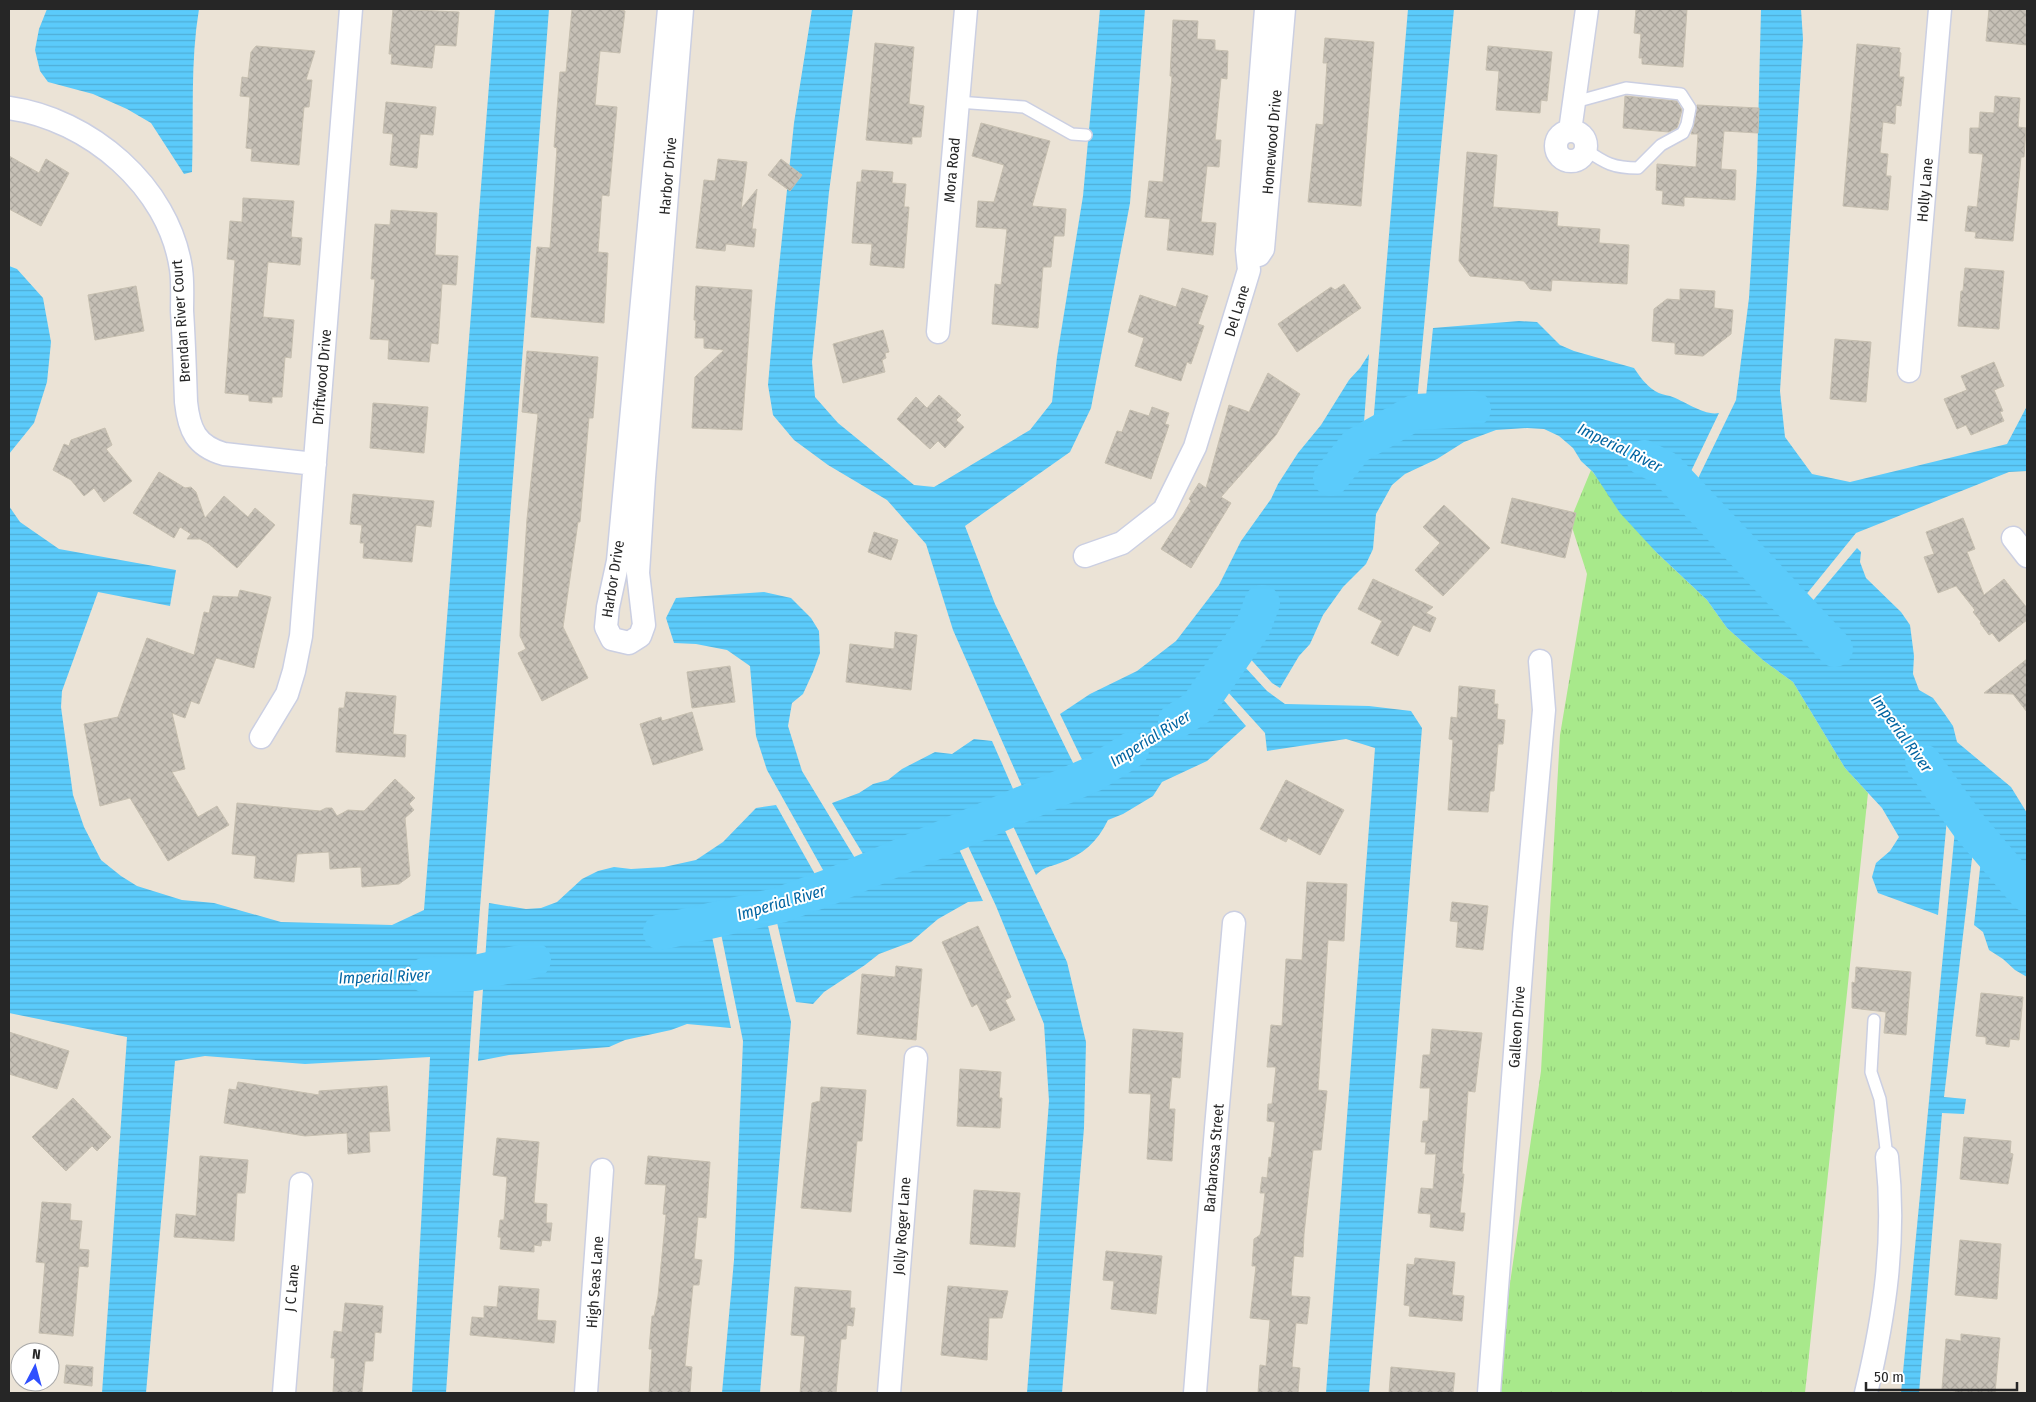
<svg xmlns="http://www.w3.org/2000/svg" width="2036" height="1402" font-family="'Fira Sans Condensed',sans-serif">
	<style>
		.grass { fill: url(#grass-tufts) }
		.water { fill: url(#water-rules) }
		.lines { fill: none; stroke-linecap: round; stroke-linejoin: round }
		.river { stroke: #5bcbfb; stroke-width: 36 }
		.building { fill: url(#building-cross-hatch); stroke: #c6bfb0 }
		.lane-casing { stroke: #cbcfe2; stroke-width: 14 }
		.street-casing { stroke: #cbcfe2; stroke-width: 25 }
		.lane { stroke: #fff; stroke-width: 11 }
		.street { stroke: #fff; stroke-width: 22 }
		.labels { text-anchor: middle; stroke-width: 4; stroke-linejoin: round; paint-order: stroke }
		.street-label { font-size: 15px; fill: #262626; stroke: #fff }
		.water-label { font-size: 16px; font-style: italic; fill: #0064a1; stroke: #fff }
	</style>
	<defs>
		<pattern id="grass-tufts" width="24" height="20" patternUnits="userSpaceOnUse" patternTransform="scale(1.25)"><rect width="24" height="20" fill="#a8e98b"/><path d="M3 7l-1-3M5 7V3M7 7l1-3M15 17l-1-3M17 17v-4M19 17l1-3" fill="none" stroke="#90c878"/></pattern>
		<pattern id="water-rules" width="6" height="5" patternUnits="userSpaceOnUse" patternTransform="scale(1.25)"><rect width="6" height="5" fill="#5bcbfb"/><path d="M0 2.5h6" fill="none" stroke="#4faed7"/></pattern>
		<pattern id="building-cross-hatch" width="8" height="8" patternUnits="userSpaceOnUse" patternTransform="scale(1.25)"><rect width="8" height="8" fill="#c6c0b6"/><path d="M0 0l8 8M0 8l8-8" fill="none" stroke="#aaa59c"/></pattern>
	</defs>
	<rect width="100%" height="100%" fill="#ebe3d6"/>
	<path class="grass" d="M1591,470l65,82 51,48 20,28 37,33 29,21 52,86 23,25 -63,600h-304l-5,-14 45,-308 19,-336 27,-161 -17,-53z"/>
	<path class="water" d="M47,9h152c-9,54 -5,108 -7,163l-8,2 -33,-51 -24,-14 -34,-15 -45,-12 -8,-11 -5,-21 4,-21z
		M495,9h54l-74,964 -29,420h-34l18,-336 -125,7 -100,-8 -30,5 -29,332h-44l25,-356 -118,-24v-507l11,16 39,27 117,21 -6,36 -72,-14 -36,99 -1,16 12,88 11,32 17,33 20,16 16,10 45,14 32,3 67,19 111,3 32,-15z
		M812,9h41l-24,183 -17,170 3,35 23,26 76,62 20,2 96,-57 22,-28 5,-45 26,-161 17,-187h45l-15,194 -39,205 -21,44 -105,74 30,78 86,175 -52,23 -76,-172 -27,-86 -39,-44 -59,-35 -34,-25 -21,-25 -5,-30 7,-80 19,-182z
		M1408,9h46l-38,403 -44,25z
		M1761,9h40l2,30 -23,352 5,46 27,37 38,8 157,-38 20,-38v65l-18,1 -153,61 -60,74 -106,-112 46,-95 13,-102 8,-129z
		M9,266l8,3 26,29 8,44 -4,40 -13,41 -25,31z
		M1519,321l18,1 23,23 14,6 60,17c6,9 12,17 21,23 5,3 10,4 15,5 15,5 34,20 49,17l-37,77v10l107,114 5,3 6,-1 57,-68 4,4 -1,10 6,16 35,34 9,13 4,31 -1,18 6,16 14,8 11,15 9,13 4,16 54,45 16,26v164l-12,-7 -12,-11 -14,-9 -6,-18 -9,-7 10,-94 -20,-29 -5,-3 -6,1 -5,8 -10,107 -60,-22 -6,-16 4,-14 14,-12 9,-14 -17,-29 -37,-40 -52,-86 -29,-21 -37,-33 -20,-28 -51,-48 -36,-39 -27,-41 -12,-11 -8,-13 -14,-12 -15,-7 -17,-1 -31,2 -32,12 -27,17 -32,15 -13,11 -16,29 -3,35 -7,15 -23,23 -20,28 -13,29 -11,12 -19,32 -8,-5 -34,-38h-6c-11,8 -22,24 -24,37l38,44 -39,35 -45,21 -9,14 -30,18 -15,6c-10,21 -25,35 -48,43 -12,5 -13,2 -24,12l-30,-64 -4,-4c-9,-3 -46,14 -49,23v6l30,65 -15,1 -30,17 -27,23 -32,12 -14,11 -41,27 -11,12 -17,-2 -23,-96 -3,-5 -8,-2 -46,10 -6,6 -1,7 22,106 -44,-4 -16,6 -46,10 -16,7 -100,8 -31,6 11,-158 37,6 15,-1 16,-6 25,-23 16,-8 16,-4 17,2 33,-2 32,-7 27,-18 33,-34 20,-3 49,87c11,9 30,-5 42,-10 6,-4 6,-8 4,-15l-39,-64 27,-10 14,-9 15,-4 14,-11 33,-17 17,2 22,-15 18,2 29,66 4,4h8l54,-24 3,-6 -1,-7 -29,-60 30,-20 47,-23 39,-30 43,-56 22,-44 30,-42 7,-15 20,-31 23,-28 28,-45 11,-12 9,-14 -6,82 3,8 5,3 5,-1 44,-25 4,-5 9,-88z
		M764,592l27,6 20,20 8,13 1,22 -7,19 -10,22 -11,9 -4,23 14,45 62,102 -32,13 -65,-116 -11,-34 -6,-70 -23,-16 -31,-6 -22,-1 -8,-25 10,-20z
		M1234,655l33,36 18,13 84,2 42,5 11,17 -53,665h-43l49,-645 -29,-9 -79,12 -2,-18 -48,-53z
		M1957,809l18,24 -31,264 22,2 -2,15 -22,-1 -23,280h-18z
		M998,816l69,146 19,80 -2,86 -22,265h-35l22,-292 -5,-77 -48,-118 -35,-75z
		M764,909l27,113 -31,371h-38l12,-133 9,-219 -25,-122z"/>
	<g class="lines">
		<path class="river" d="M1644,458l22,11 169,180
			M1331,478l25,-32 60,-34 57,-3
			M1176,721l21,-13 56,-81 9,-24
			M1923,762l46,64 58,68
			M661,932l119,-27 52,-19 261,-112 38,-24
			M426,975l49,-2 58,-13"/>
	</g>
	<path class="building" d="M393,9l66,3 -3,34 -21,-1 -3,23 -41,-4 1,-10h-3z
		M572,9h45l8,2 -5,42 -20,-2 -5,54 22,2 -8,89 -7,-1 -4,57 10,1 -4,70 -73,-6 6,-70 13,1 7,-100 -3,-1 6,-75h6z
		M1636,9h51l-4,58 -41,-3v-6h-3l2,-24 -7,-1z
		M1989,9h38v36l-41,-4z
		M1173,20l25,1 -1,18 18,1v10l13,1 -1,28 -6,-1 -6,62h6l-2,27 -12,-1 -6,56 15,1 -3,32 -46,-5 3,-31 -25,-2 4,-36 14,1 9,-106h-2z
		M1325,38l49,4 -13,164 -53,-4 8,-78 7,1 4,-62h-4z
		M875,43l39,4 -5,57 15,2 -3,31h-9v7l-46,-4z
		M1857,44l43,4 -1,4 2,1 -2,24h5l-3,29 -5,-1 -1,19 -12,-2 -3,31 8,1 -2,22h5l-3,34 -45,-4z
		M256,46l59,5 -9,29h6l-3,27h-5l-5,58 -48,-4 1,-12 -6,-1 4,-51 -10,-1 2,-19 6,1 3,-26z
		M1488,46l64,6 -5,49 -6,-1 -1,13 -44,-3 3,-39 -13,-1z
		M1625,96l52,5 5,9 -5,18 -8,4 -46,-4z
		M1995,96l25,2 -2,29 8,1 -2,29h-3l-8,84 -38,-3 1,-6 -11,-1 3,-25 9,1 6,-53 -14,-1 1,-25h9l1,-16 14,1z
		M386,102l50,5 -3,28 -13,-1 -3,34 -27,-3 3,-31 -10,-1z
		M1697,105l62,3 -1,25 -34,-2 -3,38 15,1 -1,30 -51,-3v9l-22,-2 1,-13 -7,-1 1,-26 39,3 2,-33h-7l3,-9z
		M981,123l69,18 -18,65 34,3 -2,27h-10l-3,31h-8l-5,61 -46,-4 3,-40 6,1 6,-56 -31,-2 2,-26 16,1 10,-37 -32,-9z
		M1467,152l30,3 -4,52 65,5 -1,14 43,3 -1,14 30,2 -2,39 -75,-4 -1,11 -21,-2 -6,-8 -54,-5 -11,-15z
		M9,156l30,17 7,-14 23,14 -28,53 -32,-17z
		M718,159l29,3 -6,47 16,-20 -5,40h4l-2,18 -28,-3 -1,7 -29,-3 8,-68 11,1z
		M781,159l21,16 -12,16 -22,-16z
		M862,170l31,2 -1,11 14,1 -2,23h5l-5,61 -34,-3 2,-21 -20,-1 5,-61h4z
		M243,198l51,3 -3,36 11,1 -2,27 -32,-3 -5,55 31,3 -3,38 -6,-1 -3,40h-10v6l-23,-2v-6l-24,-2 10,-133 -8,-1 3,-38 12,1z
		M391,210l46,3 -2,42 23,1 -2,29 -14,-1 -4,60 -7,-1 -2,19 -41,-3 1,-19 -19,-1 5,-60h-4l4,-55 15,1z
		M1965,268l39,3 -5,58 -41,-3 3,-35h2z
		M1344,284l17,24 -64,44 -19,-28 53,-37 4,3z
		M136,286l8,45 -49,9 -7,-45z
		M696,286l56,4 -10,140 -50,-2 3,-51 29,-27 -20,-2v-10h-9l1,-18h-2z
		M1182,288l26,8 -10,28 6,2 -13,38 -4,-2 -6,19 -46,-15 9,-28 -16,-6 12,-37 36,12z
		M1680,289l35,2 -1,17 19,2 -2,24 -28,22 -28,-2v-11l-23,-2 2,-32 13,-10 13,1z
		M883,330l6,22 -4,1 1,5 -4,2 3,12 -42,11 -10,-39z
		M1835,339l36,3 -5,60 -36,-3z
		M527,351l71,6 -5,61h-4l-9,104h-2l-15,105 25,51 -46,23 -24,-48 8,-4 -6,-13 1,-27 6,-90 11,-105 -16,-2z
		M1994,362l10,24 -10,4 9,21 -3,1 4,9 -33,14 -5,-10 -9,4 -13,-30 23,-9 -6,-14z
		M1268,373l32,21 -24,41 -55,62 10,6 -40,65 -30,-19 30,-48 -2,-2 10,-16 7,5 23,-83 20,7z
		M939,395l22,20 -5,5 8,7 -19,21 -7,-7 -8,8 -33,-30 19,-22 11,11z
		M373,403l55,4 -4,46 -54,-5z
		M1152,407l17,6 -4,11 4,1 -18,54 -46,-16 12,-32 5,1 8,-22 19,6z
		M105,428l7,17 -6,4 26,32 -28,21 -10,-14 -10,8 -13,-16 -18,-10 11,-26 5,2 2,-6z
		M159,472l26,16 6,-1 5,5 9,26 19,-22 24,21 7,-9 20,17 -38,43 -28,-24 -9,-5h-13l4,-5 -11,-7 -6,11 -41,-25z
		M353,494l81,7 -3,26 -15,-2 -4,37 -49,-4 1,-15h-4l2,-18 -12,-1z
		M1512,498l64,15 -11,45 -64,-15z
		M1444,505l46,43 -47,48 -28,-26 25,-27 -17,-16z
		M1963,518l12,31 -8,3 17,43 20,-16 23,29v12l-28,22 -7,-9 -3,2 -9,-12 1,-1 -8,-10 2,-2 -19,-24 -18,7 -14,-36 10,-3 -8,-22z
		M874,532l24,8 -7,20 -23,-8z
		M1373,579l60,28 -7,6 10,5 -6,14 -17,-7 -15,31 -27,-13 11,-22 -24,-12z
		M240,590l31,7 -17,71 -38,-10 -17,46 -8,-3 -6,17 -13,-5 13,56 -13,3 26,45 19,-11 12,19 -61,36 -38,-63 -30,8 -16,-82 34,-7 29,-79 47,17 10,-43 5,1 4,-17 25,1z
		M895,632l22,3 -6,55 -65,-8 4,-38 44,5z
		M2027,659v53l-14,-18 -29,-1z
		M730,666l5,36 -43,6 -5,-36z
		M1459,686l36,4 -1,14h4l-1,15 8,1 -2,24h-5l-4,47h-4l-2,21 -40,-2 5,-70 -4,-1 2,-22 6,1z
		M346,692l50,4 -3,38 13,1 -1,22 -69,-5 3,-44h5z
		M692,712l11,38 -50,15 -13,-41 21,-7 1,4z
		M395,779l20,19 -6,6 5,6 -9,8 5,58 -11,8 -37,3 -1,-20 -31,2 -1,-17 -32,2 -3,28 -40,-4 2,-22 -24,-2 5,-51 83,8 6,-3h6l5,8 11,-6 16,1z
		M1286,780l58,30 -24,45 -32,-17 -2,4 -26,-13z
		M1307,882l40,2 -3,57 -16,-1 -10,150 9,1 -6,59h-8l-9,84 -1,23 -9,-1 -3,40 19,1 -3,27 -11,-1 -4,44 8,1 -2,25h-40l2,-28 6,1 4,-46 -20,-2 6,-52h-4l2,-27 6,-4 1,-4 4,-38h-5l2,-16 5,1 2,-21 2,1 4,-36 -8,-1 1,-17h4l4,-37h-9l4,-42 11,1 4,-67 16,1z
		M1452,902l36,4 -5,44 -27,-3 2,-25 -8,-1z
		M978,926l33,71 -6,3 10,20 -25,11 -13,-27 -5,3 -30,-65z
		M896,966l26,3 -6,71 -59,-6 5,-60 33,3z
		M1856,967l55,5 -5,63 -22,-2 2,-21 -34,-4v-26l3,1z
		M1981,993l42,4 -4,43 -9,-1 -1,8 -23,-3v-7l-10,-1z
		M1133,1029l50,4 -3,45 -8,-1 -3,32h6l-3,52 -25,-2 4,-65 -22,-1z
		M1432,1029l50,4 -7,59 -7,-1 -6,83h2l-4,39h5l-2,18 -33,-4 1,-13 -13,-1 3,-25 12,1 3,-35h-11l1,-12h-5l2,-21h5l2,-33h-10l3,-33h7z
		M9,1032l60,19 -12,38 -48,-15z
		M960,1069l41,3 -2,26h3l-2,30 -43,-2z
		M238,1082l81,13v-4l68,-5 3,45 -21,1 1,20 -22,2 -1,-21 -42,3 -81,-13 5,-34 7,1z
		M821,1087l45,3 -4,51h-5l-6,71 -50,-4 11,-105 8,-2z
		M73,1098l38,39 -14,14 -5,-5 -26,25 -34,-34z
		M1964,1137l47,4 -1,12 3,1 -5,30 -48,-5z
		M497,1138l42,4 -5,61 13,1 -1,19h6l-2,18 -8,-1 -1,6 -7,-1v7l-34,-3 1,-12h-3l2,-17h4l3,-43 -14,-2z
		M200,1156l48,4 -3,33h-8l-3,48 -60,-4 2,-23 20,2z
		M648,1156l62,6 -4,56 -8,-1 -4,42 8,1 -3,25h-6l-8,81 7,1 -2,26h-41l3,-44h-3l3,-33h2l4,-20 8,-81 -3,-1 3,-29 -21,-1z
		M974,1190l46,3 -5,54 -45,-3z
		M42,1202l29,2 -1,16 12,1 -3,28 10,1 -1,17 -9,-1 -6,70 -34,-3 6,-70 -9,-1z
		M1960,1240l41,4 -4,55 -42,-4z
		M1106,1251l56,5 -6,58 -45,-5 3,-28 -11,-1z
		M1415,1258l40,4 -3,33 12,1 -2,25 -53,-5 1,-10 -6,-1 3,-41 7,1z
		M499,1286l40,3 -2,31 19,1 -2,22 -84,-8 2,-18 12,1v-12l13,1z
		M948,1286l60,5 -6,27h-13l-2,42 -46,-5z
		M795,1287l56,4 -1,17h5l-2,18 -6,-1 -1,14h-5l-5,54h-36l5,-57 -14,-1z
		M345,1303l38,3 -2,27 -6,-1 -2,29h-8l-3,32h-29l2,-35h-4l3,-27 8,1z
		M1961,1334l39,4 -5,55h-40l1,-2 -14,-2 4,-50 15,2z
		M66,1365l27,2 -1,19 -28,-3z
		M1391,1367l64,6 -2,20h-64z"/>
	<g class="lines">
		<g class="lane-casing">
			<path id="lane" d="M958,102l66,5 48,27 14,1
				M1575,102l51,-14 55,6 9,14 -3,16 -4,9 -22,12 -23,23c-25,0 -33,-5 -52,-18
				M1874,1020l-3,52 9,27 7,58"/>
		</g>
		<g class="street-casing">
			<path id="street" d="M669,9l-51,552 -10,46 -2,20 6,12 17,4 11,-7 4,-11 -6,-52 6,-95 38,-469
				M9,108c80,11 160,78 172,161 2,14 1,28 1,42 2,30 3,61 4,91 3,28 10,44 38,52l91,10
				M1556 146a15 15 0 1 1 30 0a15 15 0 1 1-30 0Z
				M1570,131l17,-122
				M1259,255l4,-6 21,-240
				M938,332l28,-323
				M1909,371l31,-362
				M2013,538l14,18
				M1085,556l37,-13 42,-33 31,-63 54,-177 -2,-20 19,-241
				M261,737l26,-43 7,-23 7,-35 50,-627
				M284,1393l17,-209
				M586,1393l16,-223
				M889,1393l27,-335
				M1195,1393l21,-265 18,-205
				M1489,1393l35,-459 20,-224 -4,-49
				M1866,1393c19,-79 30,-154 21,-236"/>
		</g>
		<use href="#lane" class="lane"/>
		<use href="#street" class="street"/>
	</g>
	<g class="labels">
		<g class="street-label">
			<text transform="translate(1272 142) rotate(-85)" y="5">Homewood Drive</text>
			<text transform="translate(952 170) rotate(-85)" y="5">Mora Road</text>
			<text transform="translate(668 176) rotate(-85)" y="5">Harbor Drive</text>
			<text transform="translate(1925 190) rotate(-85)" y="5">Holly Lane</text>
			<text transform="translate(1237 311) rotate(-73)" y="5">Del Lane</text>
			<text transform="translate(181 321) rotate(-94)" y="5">Brendan River Court</text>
			<text transform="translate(322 377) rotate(-85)" y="5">Driftwood Drive</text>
			<text transform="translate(613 579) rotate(-81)" y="5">Harbor Drive</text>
			<text transform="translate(1517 1027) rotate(-86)" y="5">Galleon Drive</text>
			<text transform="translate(1214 1158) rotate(-85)" y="5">Barbarossa Street</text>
			<text transform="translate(902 1226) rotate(-86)" y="5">Jolly Roger Lane</text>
			<text transform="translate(595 1282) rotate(-86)" y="5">High Seas Lane</text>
			<text transform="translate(292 1288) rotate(-85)" y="5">J C Lane</text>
		</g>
		<g class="water-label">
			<text transform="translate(1620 447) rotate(26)" y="6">Imperial River</text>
			<text transform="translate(1902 733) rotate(54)" y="6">Imperial River</text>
			<text transform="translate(1150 738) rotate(-32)" y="6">Imperial River</text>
			<text transform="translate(781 902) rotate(-16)" y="6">Imperial River</text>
			<text transform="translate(384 976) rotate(-2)" y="6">Imperial River</text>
		</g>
	</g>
	<rect width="2036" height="1402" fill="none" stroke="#262626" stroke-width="20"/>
	<g transform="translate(35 1367) rotate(6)"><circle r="24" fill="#ffffff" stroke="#a8a8a8"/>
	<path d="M0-4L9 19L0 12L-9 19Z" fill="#2f4fff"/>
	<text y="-8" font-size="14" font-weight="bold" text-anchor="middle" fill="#262626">N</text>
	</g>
	<path d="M1866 1382v8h151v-8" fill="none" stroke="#262626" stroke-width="2.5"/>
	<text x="1874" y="1382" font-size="15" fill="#262626" stroke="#ffffff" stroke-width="4" paint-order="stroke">50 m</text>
</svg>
